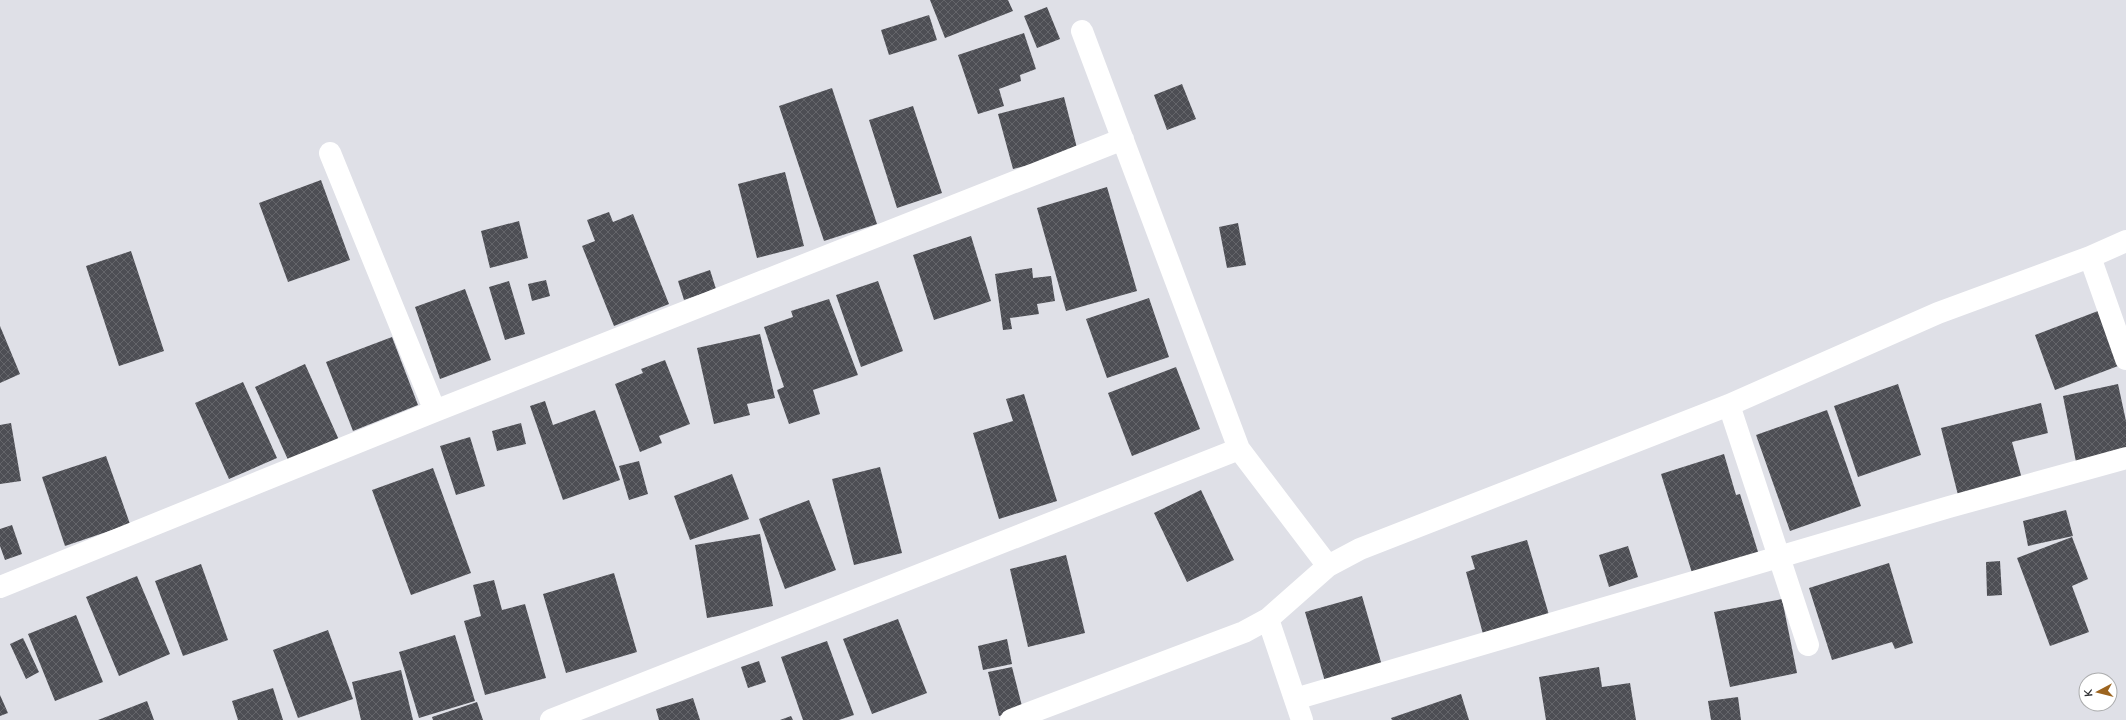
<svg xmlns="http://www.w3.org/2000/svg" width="2126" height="720" font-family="Mulish,sans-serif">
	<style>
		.building { fill: url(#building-cross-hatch) }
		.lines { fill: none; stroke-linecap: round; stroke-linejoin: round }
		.minor { stroke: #fff; stroke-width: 22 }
	</style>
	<defs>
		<pattern id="building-cross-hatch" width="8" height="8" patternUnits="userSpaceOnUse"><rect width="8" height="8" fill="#4d4e54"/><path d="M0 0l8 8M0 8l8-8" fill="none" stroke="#64656a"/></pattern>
	</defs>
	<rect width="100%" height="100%" fill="#dfe0e7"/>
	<path class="building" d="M930,0h78l5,11 -68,27z
		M1047,7l13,32 -23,9 -13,-32z
		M929,15l8,25 -48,15 -8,-25z
		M1024,33l12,36 -16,6 1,6 -22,8 5,17 -26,8 -20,-59z
		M1182,84l14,35 -29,11 -13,-35z
		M832,88l45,136 -53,17 -45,-135z
		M1064,97l14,55 -65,17 -15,-55z
		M913,106l29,87 -45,15 -28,-88z
		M785,172l19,74 -47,12 -19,-74z
		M321,180l29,80 -62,22 -29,-79z
		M1107,187l30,104 -71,20 -29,-103z
		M609,212l4,10 20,-8 36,90 -55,22 -32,-80 13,-5 -8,-21z
		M519,221l9,37 -38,10 -9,-37z
		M1238,223l8,42 -19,3 -8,-41z
		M971,236l20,65 -57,19 -21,-65z
		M131,251l33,100 -45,15 -33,-100z
		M1032,268l1,10 18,-2 4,25 -18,3 2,10 -29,4 2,11 -9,1 -8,-56z
		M710,270l6,19 -32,11 -6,-19z
		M546,280l4,16 -18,5 -4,-17z
		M509,281l16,53 -20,6 -16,-53z
		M878,281l25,70 -42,16 -25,-72z
		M465,289l26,71 -51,19 -25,-72z
		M1149,298l20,59 -62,21 -21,-59z
		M829,299l29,76 -45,15 7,24 -31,10 -12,-34 7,-3 -20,-60 29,-10 -2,-6z
		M2098,311l20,55 -63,24 -20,-55z
		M0,326l20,48 -20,9z
		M760,334l15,64 -28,6 3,11 -36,9 -17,-76z
		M392,337l26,68 -65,26 -27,-69z
		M665,360l25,64 -31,12 3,7 -22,9 -25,-68 28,-11 -2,-4z
		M305,364l34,76 -50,22 -34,-75z
		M1176,367l24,62 -68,27 -24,-63z
		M243,382l34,76 -48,21 -34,-76z
		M1898,384l23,71 -63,22 -24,-71z
		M2118,384l8,37v36l-49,10 -14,-71z
		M1024,394l33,107 -58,18 -26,-86 40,-12 -7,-22z
		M545,401l8,24 42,-15 25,70 -57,20 -33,-94z
		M2041,403l7,30 -36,9 10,37 -64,16 -17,-67z
		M1827,410l34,96 -71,25 -34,-96z
		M11,423l10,58 -21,3v-59z
		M521,423l5,21 -29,7 -5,-20z
		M470,437l15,49 -29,9 -16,-49z
		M1724,454l12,41 4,-1 19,61 -66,21 -32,-102z
		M106,456l24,68 -65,22 -23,-69z
		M639,461l9,33 -19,6 -10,-34z
		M880,467l22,86 -48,12 -22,-86z
		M433,468l38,105 -60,22 -39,-105z
		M732,474l17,45 -59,21 -16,-44z
		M1201,490l33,70 -47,22 -33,-69z
		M809,500l27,70 -51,19 -26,-70z
		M2066,510l7,26 -45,10 -5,-25z
		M12,525l10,29 -17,6 -5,-14v-17z
		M760,534l13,72 -66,12 -12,-73z
		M2072,537l16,42 -16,7 17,46 -39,14 -33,-88z
		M1527,540l22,75 -66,19 -17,-62 9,-3 -4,-13z
		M1628,546l10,31 -29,10 -10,-32z
		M1066,555l19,78 -57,14 -18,-78z
		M2000,561l2,34 -15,1 -1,-34z
		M1889,563l24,80 -18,6 -3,-7 -60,18 -23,-72z
		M201,564l27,76 -45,16 -28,-75z
		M614,573l23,79 -71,21 -23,-79z
		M137,576l33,78 -51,22 -33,-79z
		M494,580l8,30 23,-6 21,74 -61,17 -21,-74 17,-5 -8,-31z
		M1362,596l21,73 -57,16 -21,-73z
		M1782,599l15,74 -67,14 -16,-75z
		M76,615l27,67 -48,19 -27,-67z
		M898,619l29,74 -55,21 -29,-75z
		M328,630l25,69 -55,19 -25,-68z
		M455,635l20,66 -56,17 -20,-66z
		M23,638l16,34 -13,7 -16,-35z
		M1007,639l5,25 -29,6 -5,-24z
		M827,641l27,74 -15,5h-36l-22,-63z
		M759,661l7,21 -18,6 -7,-21z
		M1012,667l11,43 -24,6 -11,-44z
		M1599,667l3,20 28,-4 6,37h-90l-7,-43z
		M401,670l12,50h-52l-9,-38z
		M273,688l10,32h-45l-6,-19z
		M1461,694l8,26h-77l-1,-2z
		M0,695l8,18 -8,3z
		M1738,697l3,23h-30l-3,-19z
		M693,698l7,22h-41l-3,-11z
		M147,701l7,19h-56z
		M477,702l6,18h-50l-1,-3z
		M791,716l2,4h-13z"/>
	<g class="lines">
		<path class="minor" d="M1082,31l157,418 89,117
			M330,153l105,258
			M2090,257l36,102
			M1729,405l79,240
			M0,587l435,-176 688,-272
			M1268,619l34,101
			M1295,699l654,-192 177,-49
			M551,720l688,-271
			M1011,720l233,-88 24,-13 60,-53 32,-17 369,-144 209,-92 152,-56 36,-16"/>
	</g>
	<g transform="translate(2098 692) rotate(263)"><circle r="19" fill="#ffffff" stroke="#abacad"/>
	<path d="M0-3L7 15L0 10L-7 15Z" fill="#9c641f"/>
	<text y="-6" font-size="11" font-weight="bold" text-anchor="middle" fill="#2e2f32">K</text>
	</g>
</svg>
